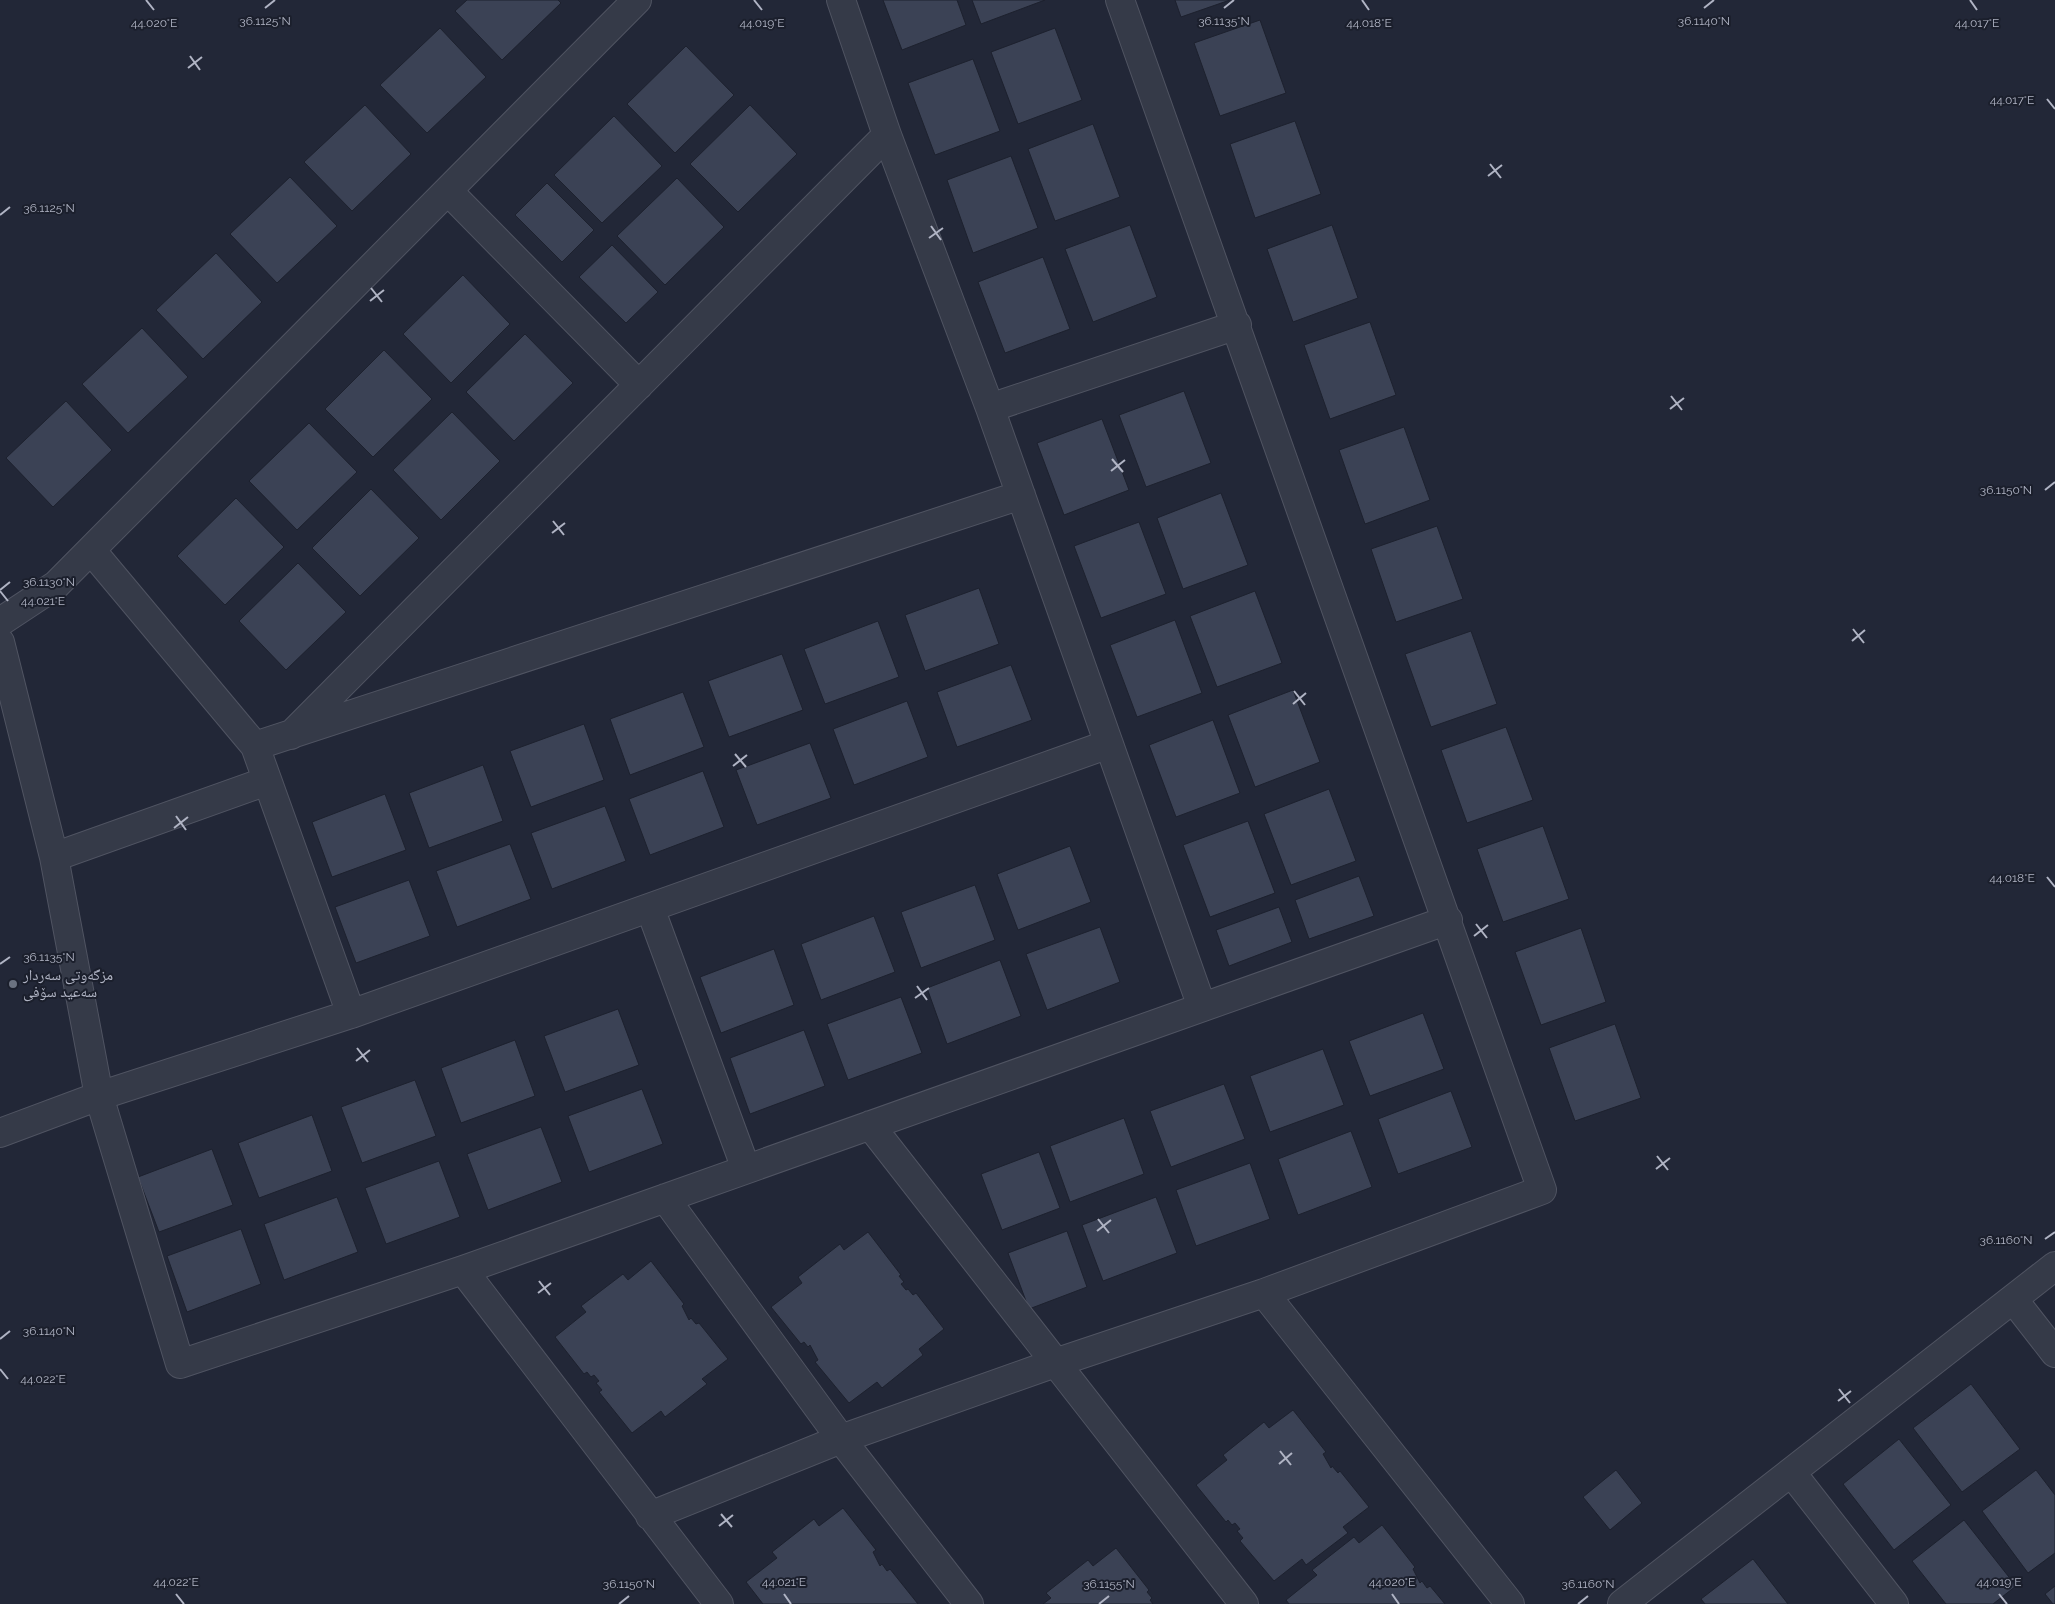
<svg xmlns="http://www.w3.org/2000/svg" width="2055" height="1604" font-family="Raleway,'Noto Naskh Arabic',sans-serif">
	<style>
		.building { fill: #3b4255; stroke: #1d212e }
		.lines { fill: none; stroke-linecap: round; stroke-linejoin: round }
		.street-casing { stroke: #505462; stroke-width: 30 }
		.street { stroke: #353a48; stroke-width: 28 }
		.ticks { fill: none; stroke: #b0b4c4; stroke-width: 2 }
		.worship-dot { fill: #6b7280; stroke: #1b1f2c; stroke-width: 2 }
		.labels { text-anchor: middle; stroke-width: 4; stroke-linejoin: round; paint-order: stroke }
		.poi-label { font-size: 15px; fill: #b0b4c4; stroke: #1b1f2c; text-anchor: start }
		.ticks-label { font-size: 12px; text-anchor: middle; fill: #b0b4c4; stroke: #1b1f2c; stroke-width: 4; stroke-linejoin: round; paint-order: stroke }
	</style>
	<rect width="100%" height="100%" fill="#222737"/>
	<path class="building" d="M467,0h91l3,3 -59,57 -47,-49z
		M883,0h74l9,25 -64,25z
		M972,0h73l-64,24z
		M1175,0h55l-49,17z
		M1260,20l26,73 -66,23 -26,-73z
		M440,28l46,49 -59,56 -47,-48z
		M1055,28l27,72 -64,24 -27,-72z
		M686,46l48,49 -59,58 -48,-49z
		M973,59l27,72 -65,24 -27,-72z
		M365,105l46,49 -59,57 -48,-49z
		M750,105l47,49 -59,58 -48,-48z
		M614,116l48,50 -60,57 -48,-48z
		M1295,121l26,73 -66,24 -25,-74z
		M1093,124l27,73 -65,24 -27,-72z
		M1011,156l27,72 -65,25 -26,-73z
		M290,177l47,49 -60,57 -47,-49z
		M677,178l47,49 -59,58 -48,-49z
		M547,183l47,47 -32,32 -47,-47z
		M1130,225l27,72 -64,25 -28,-73z
		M1332,225l26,73 -65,24 -26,-73z
		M612,245l46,47 -32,31 -47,-46z
		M216,253l46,49 -59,57 -47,-49z
		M1043,257l27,72 -65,24 -27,-71z
		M463,275l47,49 -59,59 -48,-49z
		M1370,322l26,73 -66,24 -26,-74z
		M142,328l46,49 -60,56 -46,-49z
		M525,334l48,49 -59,58 -48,-49z
		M384,350l48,49 -59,58 -48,-48z
		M1184,391l27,72 -65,24 -27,-72z
		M66,401l46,49 -59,57 -47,-49z
		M452,412l48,49 -59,59 -48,-50z
		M1102,419l27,71 -65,25 -27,-72z
		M309,423l48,49 -60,58 -48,-49z
		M1404,427l26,73 -65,24 -26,-74z
		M371,489l48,49 -59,58 -48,-48z
		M1221,493l27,72 -65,24 -26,-71z
		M236,498l48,49 -59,58 -48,-49z
		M1139,522l27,72 -65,24 -27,-72z
		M1437,526l26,73 -67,23 -25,-73z
		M298,563l48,49 -60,58 -47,-49z
		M979,588l20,56 -74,27 -20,-56z
		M1255,591l27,72 -65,24 -27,-71z
		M1175,620l27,73 -65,24 -27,-72z
		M878,621l21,56 -74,27 -21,-55z
		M1471,631l26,73 -66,23 -26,-73z
		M782,654l21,56 -74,27 -21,-56z
		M1011,665l21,55 -75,27 -20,-55z
		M1293,690l27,72 -65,25 -27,-72z
		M683,692l21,55 -74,28 -20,-56z
		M907,701l21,56 -74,28 -21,-56z
		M1213,720l27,73 -64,24 -27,-72z
		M584,724l20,56 -73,27 -21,-56z
		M1506,727l27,73 -66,23 -26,-73z
		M810,743l21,55 -74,27 -21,-55z
		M483,765l20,56 -74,27 -20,-55z
		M703,771l21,56 -74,28 -21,-56z
		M1329,789l27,72 -65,24 -27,-71z
		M385,794l21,56 -74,27 -20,-55z
		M605,806l21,55 -74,28 -21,-56z
		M1248,821l27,72 -65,24 -27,-72z
		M1543,826l26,73 -66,23 -26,-73z
		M510,844l21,55 -74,28 -21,-56z
		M1070,846l21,56 -73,28 -21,-56z
		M1359,876l15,40 -65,23 -14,-39z
		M409,880l21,56 -74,27 -21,-56z
		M975,885l20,55 -74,28 -20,-56z
		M1279,907l13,35 -63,24 -13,-36z
		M874,916l21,56 -74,28 -20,-56z
		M1100,927l20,55 -73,28 -21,-56z
		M1581,928l25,74 -65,23 -26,-73z
		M774,949l20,56 -73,28 -21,-56z
		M1000,960l21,56 -74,28 -20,-56z
		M901,997l21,56 -74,27 -21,-56z
		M618,1009l21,56 -74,27 -21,-56z
		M1423,1013l21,56 -74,27 -21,-55z
		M1615,1024l26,74 -66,23 -26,-73z
		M804,1030l21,56 -75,28 -20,-56z
		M515,1040l20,56 -74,27 -20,-55z
		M1323,1049l21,56 -74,27 -20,-56z
		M415,1080l21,56 -74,27 -21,-56z
		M1224,1084l21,55 -74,28 -21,-56z
		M642,1089l21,55 -74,28 -21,-56z
		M1451,1091l21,56 -74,27 -20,-55z
		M312,1115l20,56 -73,27 -21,-55z
		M1124,1118l20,56 -74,28 -20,-56z
		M541,1127l21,55 -74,28 -21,-56z
		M1351,1131l21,56 -74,28 -20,-56z
		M212,1149l21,56 -74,27 -21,-55z
		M1039,1152l21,56 -58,22 -21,-56z
		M439,1161l21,56 -74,27 -21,-56z
		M1250,1163l20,56 -74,27 -20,-56z
		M337,1197l21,55 -74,28 -20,-56z
		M1156,1197l21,56 -74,28 -21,-56z
		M241,1229l20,55 -74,28 -20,-56z
		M1067,1231l20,56 -58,22 -21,-56z
		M868,1232l33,43 -2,1 5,6 -3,2 5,6 2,-1 5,6 3,-2 28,36 -25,20 4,6 -41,33 -5,-6 -28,21 -34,-41 3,-2 -8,-15 -2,2 -4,-5 -3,2 -30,-37 31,-24 -4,-6 42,-33 4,6z
		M651,1261l33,43 -2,2 7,14 2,-2 5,6 3,-1 29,36 -26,20 5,5 -42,33 -4,-6 -29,22 -33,-41 3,-2 -6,-7 3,-2 -5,-6 -3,2 -4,-5 -3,2 -29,-37 31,-25 -5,-6 42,-32 5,6z
		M1971,1384l49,65 -58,43 -49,-64z
		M1293,1410l33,42 -3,2 8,14 1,-2 6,7 2,-2 29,36 -26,20 5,6 -42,32 -4,-6 -28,22 -34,-40 3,-3 -6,-7 3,-2 -5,-6 -3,2 -4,-5 -2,2 -30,-37 31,-25 -4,-5 41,-33 5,6z
		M1899,1439l52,66 -57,45 -51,-66z
		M1616,1470l26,33 -32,27 -27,-33z
		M2036,1470l19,25v58l-27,20 -46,-62z
		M843,1508l33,42 -3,2 7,14 2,-2 5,7 3,-2 28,35h-155l-17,-22 31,-24 -5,-6 42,-33 5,7z
		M1964,1520l52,66 -23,18h-47l-34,-43z
		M1382,1525l33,42 -2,2 7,14 2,-2 5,7 3,-2 15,18h-156l-3,-4 31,-25 -5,-5 42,-33 5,6z
		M1116,1548l33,42 -2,2 5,6 -2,2 3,4h-110l8,-6 -5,-5 42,-33 5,6z
		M1753,1559l35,45h-83l-4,-5z
		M2055,1586v18h-2l-8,-10z"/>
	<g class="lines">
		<g class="street-casing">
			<path id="street" d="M841,0l46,135 103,273 212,599
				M448,191l191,194
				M990,408l247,-83
				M91,550l164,196 96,268
				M0,622l56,-37 581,-585
				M0,642l54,215 45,239 81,268 283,-94 985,-350
				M291,735l596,-600
				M255,746l766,-251
				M54,857l213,-76
				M650,908l96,261
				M870,1125l374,479
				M0,1133l99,-37 252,-82 758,-270
				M665,1198l176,241 128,165
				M463,1270l256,334
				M1264,1293l246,311
				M2013,1299l42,54
				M1791,1472l103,132
				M650,1516l191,-77 214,-76 209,-70 278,-103 -422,-1190
				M1622,1604l433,-338"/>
		</g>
		<use href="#street" class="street"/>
	</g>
	<path class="ticks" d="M146,0l8,10M754,0l8,10M1362,0l7,10M1970,0l7,10M265,8l10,-8M1224,8l10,-8M1704,8l10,-8M190,56l10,14M188,68l14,-11M2047,99l8,10M1490,164l11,14M1488,176l14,-11M0,215l10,-8M931,226l10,14M929,238l14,-10M371,288l11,14M370,301l14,-11M1671,396l11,14M1670,409l14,-11M1112,459l11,13M1111,471l14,-11M2045,490l10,-8M553,521l11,14M552,533l13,-10M0,590l10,-8M0,591l8,10M1853,629l11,14M1852,641l13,-11M1294,691l11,14M1293,704l13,-11M735,754l11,13M733,766l14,-11M176,816l10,14M174,828l14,-11M2047,877l8,10M1476,924l11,14M1474,936l14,-11M0,964l10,-7M917,986l10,14M915,998l14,-10M357,1048l11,14M356,1061l14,-11M1657,1156l11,14M1656,1169l14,-11M1098,1219l11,14M1097,1231l14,-11M2045,1239l10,-7M539,1281l11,14M538,1293l13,-10M0,1339l10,-8M0,1369l8,10M1839,1389l11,14M1838,1401l13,-10M1280,1451l11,14M1279,1464l13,-11M721,1514l11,13M719,1526l14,-11M176,1594l8,10M784,1594l7,10M1392,1594l7,10M1999,1594l8,10M619,1604l10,-8M1099,1604l10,-8M1578,1604l10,-8"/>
	<circle class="worship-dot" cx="13" cy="984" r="5"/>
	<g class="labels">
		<g class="poi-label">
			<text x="23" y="980">مزگەوتی سەردار<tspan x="23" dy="17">سەعید سۆفی</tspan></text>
		</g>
	</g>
	<g class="ticks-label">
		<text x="265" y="25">36.1125°N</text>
		<text x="1224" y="25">36.1135°N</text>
		<text x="1704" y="25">36.1140°N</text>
		<text x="154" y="27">44.020°E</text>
		<text x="762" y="27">44.019°E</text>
		<text x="1369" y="27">44.018°E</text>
		<text x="1977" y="27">44.017°E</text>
		<text x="2012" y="104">44.017°E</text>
		<text x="49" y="212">36.1125°N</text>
		<text x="2006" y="494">36.1150°N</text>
		<text x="49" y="586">36.1130°N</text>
		<text x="43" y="605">44.021°E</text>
		<text x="2012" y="882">44.018°E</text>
		<text x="49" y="961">36.1135°N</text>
		<text x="2006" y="1244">36.1160°N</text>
		<text x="49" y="1335">36.1140°N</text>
		<text x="43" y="1383">44.022°E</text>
		<text x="176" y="1586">44.022°E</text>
		<text x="784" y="1586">44.021°E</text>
		<text x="1392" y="1586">44.020°E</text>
		<text x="1999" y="1586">44.019°E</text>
		<text x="629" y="1588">36.1150°N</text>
		<text x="1109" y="1588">36.1155°N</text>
		<text x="1588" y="1588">36.1160°N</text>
	</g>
</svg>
